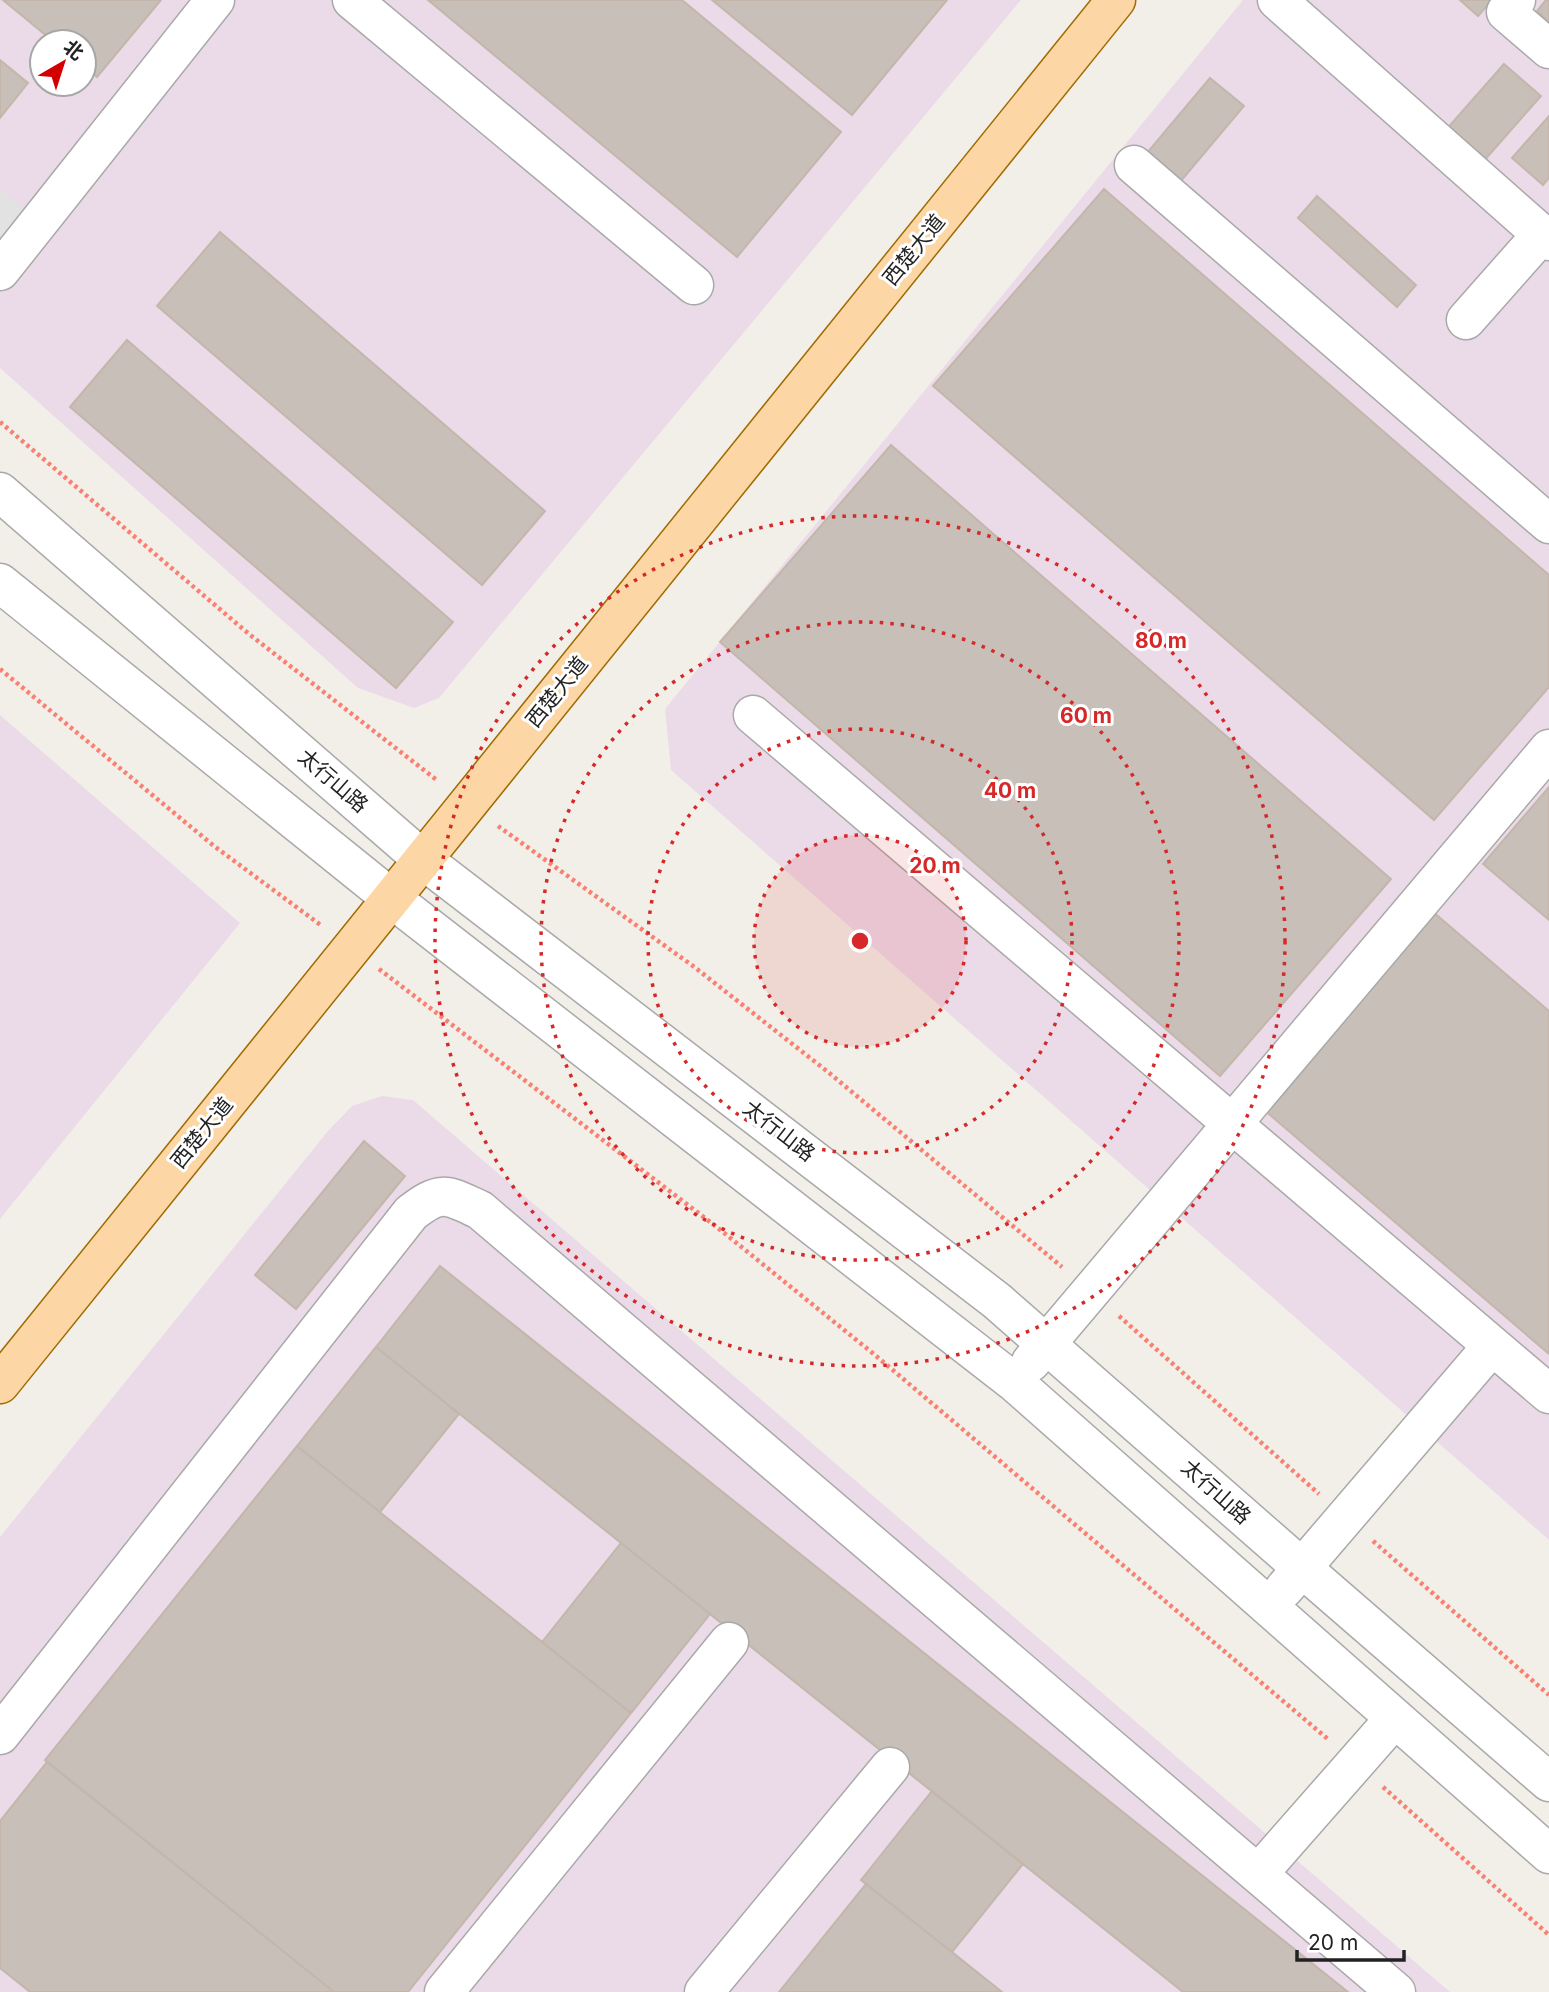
<svg xmlns="http://www.w3.org/2000/svg" width="1549" height="1992" font-family="Inter,'Noto Sans SC',sans-serif">
	<style>
		.industrial { fill: #ebdbe8; fill-rule: evenodd }
		.parking { fill: #e2e2e2 }
		.building { fill: #c7bfb8; stroke: #c4b6ab; stroke-width: 2 }
		.lines { fill: none; stroke-linecap: round; stroke-linejoin: round }
		.minor-casing { stroke: #a9a9a9; stroke-width: 41 }
		.major-casing { stroke: #a06b00; stroke-width: 41 }
		.path { stroke: #fa8072; stroke-width: 4.5; stroke-dasharray: 3.5 3.5; stroke-linecap: butt }
		.minor { stroke: #fff; stroke-width: 38 }
		.major { stroke: #fcd6a4; stroke-width: 38 }
		.ring { fill: none; stroke: #d62828; stroke-width: 3.5; stroke-dasharray: 3.5 7 }
		.labels { text-anchor: middle; stroke-width: 6; stroke-linejoin: round; paint-order: stroke }
		.street-label { font-size: 21px; fill: #222; stroke: #fff }
		.centre { fill: #d62828; stroke: #fff; stroke-width: 3.5 }
		.ring-label { font-size: 21px; text-anchor: middle; font-weight: bold; fill: #d62828; stroke: #fff; stroke-width: 6; stroke-linejoin: round; paint-order: stroke }
	</style>
	<rect width="100%" height="100%" fill="#f2efe9"/>
	<path class="industrial" d="M0,0h1021l-582,698 -25,10 -56,-20 -358,-320zM42,42h42v42h-42z
		M1243,0h306v1540l-878,-770 -6,-61z
		M0,715l240,208 -240,296z
		M382,1096l31,4 1037,892h-1450v-455l328,-406 24,-25z"/>
	<path class="parking" d="M0,189l27,23 -27,32z"/>
	<path class="building" d="M3,0h158l-64,77 -13,-11v-24h-30z
		M428,0h254l159,132 -104,125z
		M712,0h235l-95,115z
		M1460,0h32l-14,16z
		M1546,0h3v22l-12,-11z
		M0,60l28,23 -28,35z
		M1504,64l37,32 -59,67 -37,-32z
		M1210,78l34,28 -64,76 -34,-28z
		M1549,116v62l-6,7 -31,-27z
		M1104,189l445,386v112l-115,133 -501,-434z
		M1317,196l99,89 -19,22 -99,-89z
		M220,232l325,279 -63,74 -325,-279z
		M127,340l326,282 -57,66 -326,-281z
		M891,445l500,434 -171,197 -500,-434z
		M1549,787v133l-66,-56z
		M1432,911l117,100v343l-286,-245z
		M364,1141l41,35 -109,133 -41,-34z
		M440,1266l908,726h-165l-562,-449 -245,-196z
		M376,1347l83,67 -79,98 -83,-66z
		M297,1446l334,267 -223,279h-74l-289,-232z
		M621,1543l89,71 -79,99 -89,-71z
		M47,1762l287,230h-304l-30,-24v-147z
		M932,1791l91,73 -71,88 -91,-72z
		M866,1884l86,68 50,40h-223z"/>
	<g class="lines">
		<g class="minor-casing">
			<path id="minor" d="M352,0l342,285
				M1277,0l272,241
				M1516,0l-10,12 43,37
				M1134,165l415,359
				M0,271l215,-271
				M1466,320l76,-86
				M0,492l422,367 575,442 305,267 247,214
				M0,583l391,315 623,484 535,472
				M753,715l796,679
				M1031,1362l518,-613
				M1284,1589l208,-243
				M0,1735l411,-522c31,-24 36,-18 69,-3l916,782
				M1258,1874l137,-156
				M444,1992l285,-350
				M704,1992l186,-225"/>
		</g>
		<g class="major-casing">
			<path id="major" d="M0,1384l1116,-1384"/>
		</g>
		<path class="path" d="M0,422l249,212 189,147
			M0,669l214,177 108,80
			M498,826l195,140 135,106 234,195
			M379,969l339,259 157,127 454,385
			M1119,1316l200,178
			M1373,1541l176,154
			M1383,1787l166,148"/>
		<use href="#minor" class="minor"/>
		<use href="#major" class="major"/>
	</g>
	<circle cx="860" cy="941" r="106" fill="#d62828" fill-opacity=".12"/>
	<g class="ring">
		<circle cx="860" cy="941" r="106"/>
		<circle cx="860" cy="941" r="212"/>
		<circle cx="860" cy="941" r="319"/>
		<circle cx="860" cy="941" r="425"/>
	</g>
	<g class="labels">
		<g class="street-label">
			<text transform="translate(914 250) rotate(-51)" y="7">西楚大道</text>
			<text transform="translate(557 692) rotate(-51)" y="7">西楚大道</text>
			<text transform="translate(333 781) rotate(41)" y="7">太行山路</text>
			<text transform="translate(779 1131) rotate(38)" y="7">太行山路</text>
			<text transform="translate(202 1133) rotate(-51)" y="7">西楚大道</text>
			<text transform="translate(1216 1492) rotate(42)" y="7">太行山路</text>
		</g>
	</g>
	<circle cx="860" cy="941" r="10" class="centre"/>
	<g class="ring-label">
		<text x="1161" y="648">80 m</text>
		<text x="1086" y="723">60 m</text>
		<text x="1010" y="798">40 m</text>
		<text x="935" y="873">20 m</text>
	</g>
	<g transform="translate(63 63) rotate(39)"><circle r="33" fill="#ffffff" stroke="#a7a7a7" stroke-width="2"/>
	<path d="M0-5L12 26L0 18L-12 26Z" fill="#d40000"/>
	<text y="-10" font-size="19" font-weight="bold" text-anchor="middle" fill="#222222">北</text>
	</g>
	<path d="M1297 1950v10h107v-10" fill="none" stroke="#222222" stroke-width="3.5"/>
	<text x="1308" y="1950" font-size="21" fill="#222222" stroke="#ffffff" stroke-width="5" paint-order="stroke">20 m</text>
</svg>
